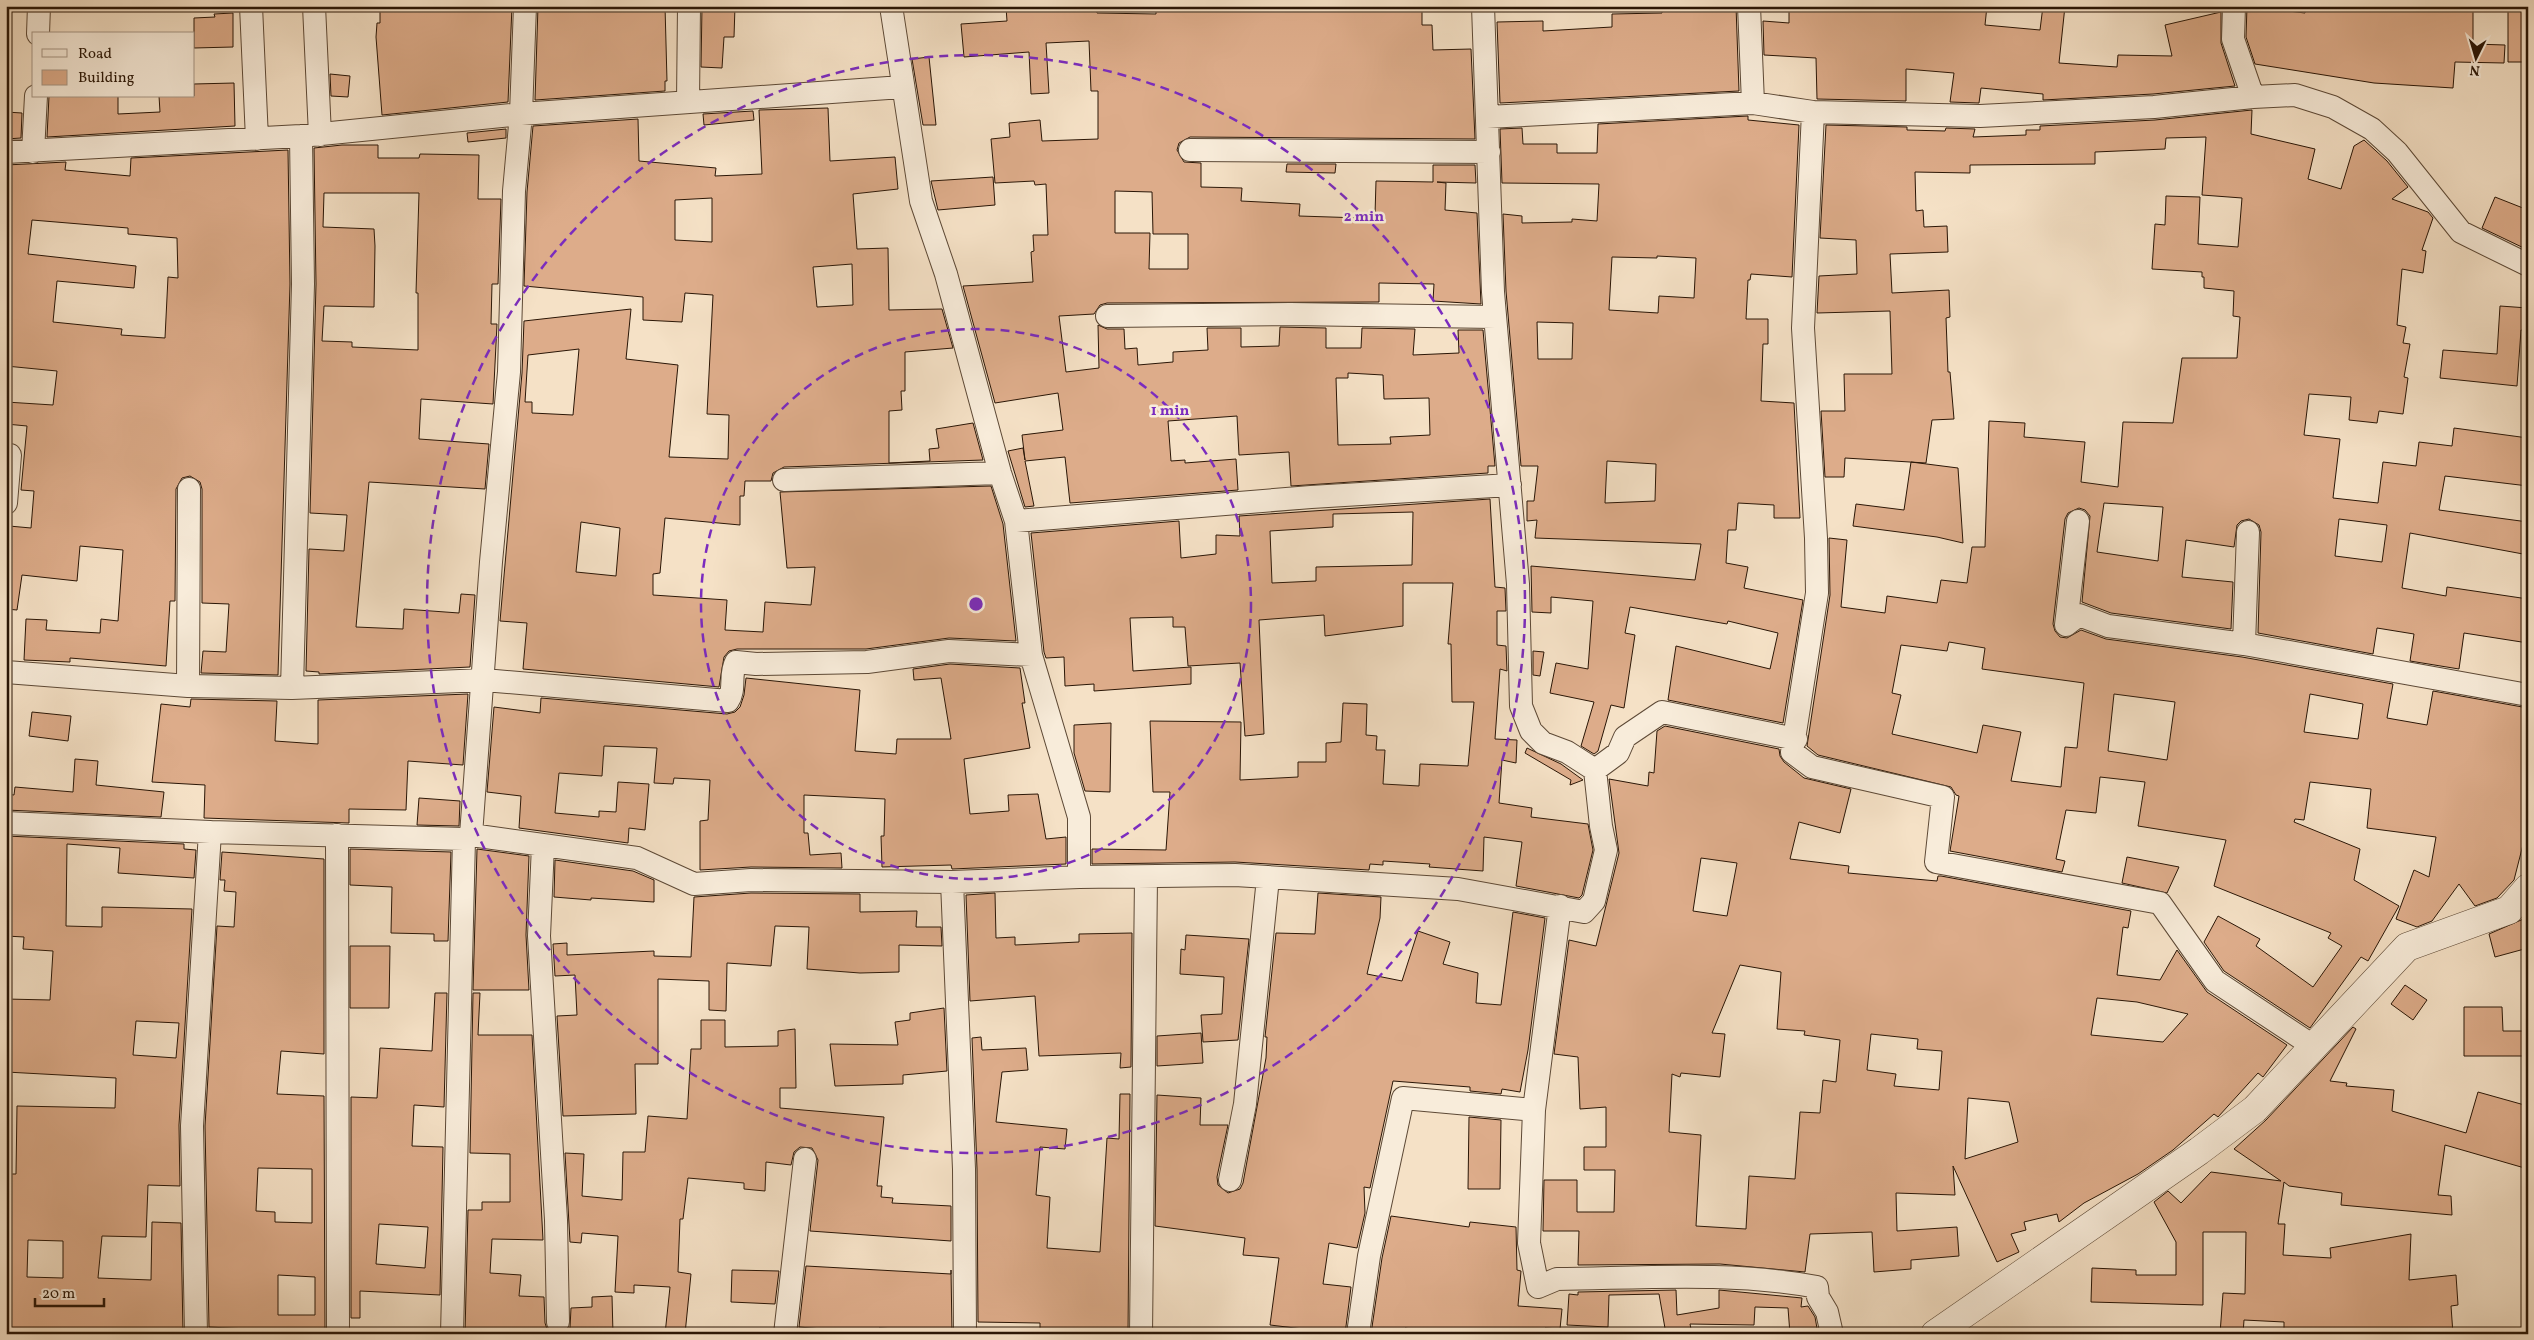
<svg xmlns="http://www.w3.org/2000/svg" width="2534" height="1340" font-family="Vollkorn,serif">
	<style>
		.building { fill: #ddac8a; stroke: #2a1606; fill-rule: evenodd }
		.lines { fill: none; stroke-linecap: round; stroke-linejoin: round }
		.minor-casing { stroke: #5d4936; stroke-width: 24 }
		.tertiary-casing { stroke: #5d4936; stroke-width: 29 }
		.minor { stroke: #f8ecda; stroke-width: 22 }
		.tertiary { stroke: #f8ecda; stroke-width: 28 }
		.ring { fill: none; stroke: #7b2cbf; stroke-width: 2.5; stroke-dasharray: 9 6 }
		.centre { fill: #7b2cbf; stroke: #f8ecda; stroke-width: 2.5 }
		.ring-label { font-size: 15px; text-anchor: middle; font-weight: bold; fill: #7b2cbf; stroke: #f8ecda; stroke-width: 5; stroke-linejoin: round; paint-order: stroke }
	</style>
	<rect width="100%" height="100%" fill="#f5e1c6"/>
	<filter id="stains"><feTurbulence type="fractalNoise" baseFrequency=".004" numOctaves="4"/><feColorMatrix values="0 0 0 0 .2 0 0 0 0 .09 0 0 0 0 .02 0 0 0 .5 -.17"/></filter>
	<radialGradient id="worn" r=".72"><stop offset=".6" stop-color="#630" stop-opacity="0"/><stop offset="1" stop-color="#630" stop-opacity=".3"/></radialGradient>
	<path class="building" d="M380,6h132l-4,96 -126,13 -6,-78 1,-14h3z
		M538,6h127l2,75h-2v10l-130,9z
		M702,6h33l-1,31h-10l-2,31 -21,-1z
		M1024,6h72l1,7 59,1v-8h266v19h10l1,25 38,-1 4,90 -285,-2 -11,6 -2,7 7,12 17,1v24l41,1 -1,13 59,3 -1,12 63,2v-3h13l1,-34 57,1v-17h42l1,18 -39,-1 9,1 -1,27 32,3 4,91 -48,-3 1,-17 -55,-1v19l-272,1 -7,2 -6,9 -35,2 7,56 33,-4 -1,-43 9,4h17l1,20 12,-1 1,17 35,-3v-10l35,-2 -1,-22h34v19l38,-1 1,-19 46,1v20h35l1,-20 53,1 -2,26 46,-2 -1,-23h25l12,136h-7v7l-197,13 -2,-34 -50,3 -2,-39 -69,5 3,40 14,-1v3l51,-4 2,31 -168,13 -5,-46 -40,4 9,45 -9,1 -17,-56 15,-3 2,12 -3,-25 41,-5 -5,-37 -63,10 -32,-117 70,-4 -2,-30 3,-1 -1,-16h15l-2,-51 -11,1 -1,-4 -39,2 -4,-44 19,-2 -1,-14 31,-3 2,21 56,-2v-48h-7l-2,-50 -43,2 3,50 -18,1 -2,-42 -65,5 -3,-33 46,-3 -1,-14zM1115,191l37,1 1,42h35v35h-39l1,-36h-35zM1348,373l35,2 1,24 45,-1 1,37 -40,2 1,7 -53,1 -2,-67h12z
		M1662,6h74l3,85 -239,12 -3,-81 46,-1v10l69,-4v-13l50,-1z
		M1817,6h170l-2,19 55,5 3,-24h22l-6,57 58,4 1,-12 54,1 -7,-31 56,-13v31l14,43 -82,8 -110,6v-6l-62,-6 -2,15 -29,-1 4,-29 -48,-4v32l-89,-2 -1,-41 -52,-3 -1,-34 26,2v-16l27,2z
		M2247,6l58,7 1,-7h167v38l32,1 -1,18 -49,-1 -2,26 -79,-5 -119,-19 -9,-27z
		M2508,6h20v56h-20z
		M233,13v34l-39,1v-30l21,-1 -1,-3z
		M929,57l7,68h-13l-11,-66z
		M330,74l20,2 -2,21 -17,-1z
		M234,83l1,43 -188,11 2,-41h69v18l42,-2 -1,-16h35v-12z
		M828,108l2,53 65,-4 3,32 -45,5 4,55 31,-1 1,62 53,-1 11,39 -48,4v39h-4l1,19 -13,1v52l41,-2 -1,-12 10,-1 -3,-19 37,-6 10,37 -199,7 -11,6 -2,8h-26l-1,15h-4v29l-75,-7 -5,55 -7,1v21l74,5 -2,30 38,2 2,-30 46,3 4,-38 -28,1 -7,-76 211,-6 12,38 13,117 -67,-3 -83,11h-129l-8,2 -5,6 -5,30 -196,-18 4,-46 -27,-2 22,-248 2,-52 107,-12 -5,50 52,6 -9,92 59,2 1,-44 -22,-1 6,-119 -28,-2 -3,29 -39,-2v-23l-119,-11 3,-94 6,-66 105,-7 1,42 77,7 -1,8 47,-2 -3,-64zM712,198v44l-37,-2v-40zM852,264l1,41 -36,2 -4,-40zM579,349l-6,66 -41,-2v-11h-7l3,-47zM581,522l39,6 -4,48 -40,-4z
		M2252,110l-1,24 64,15 -7,30 33,10 13,-43 10,-6 23,21 21,26 -16,12 36,13 5,6 -11,32 4,1 -3,22 -21,-4 -5,56 9,2 -3,16 7,1 -6,33 4,1 -5,36 -24,-3 -2,12 -28,-3 2,-23 -42,-3 -5,41 36,4 -7,59 45,5 5,-41 33,4 3,-24 33,4 2,-18 74,10v48l-83,-10 -6,34 89,12 -5,32 -113,-21 -8,55 44,8 1,-9 81,12v44l-64,-10 -5,36 -49,-8 4,-27 -37,-6 -4,26 -115,-21 3,-101 -2,-7 -10,-6 -8,2 -4,4 -3,22 -48,-7 -4,37 51,5 -2,47 -120,-16 -29,-11 8,-86 -5,-6 -6,-2 -11,5 -3,6 -12,105 2,7 5,6 7,1 14,-8 25,9 136,18 151,27 -6,34 40,7 6,-34 95,17v117l-14,55 -17,18 -22,8 -16,-22 -27,37 -15,6 -21,-8 18,-49 15,7 7,-40 -69,-9 4,-39 -61,-7 -6,38 -9,-1 -1,3 66,27 -6,31 45,26 -31,55 -7,-4 -51,71 -86,-57 -20,-29 14,-26 42,23 -4,7 57,41 29,-41 -14,-8 3,-5 -117,-47 12,-46 -88,-14 7,-44 -45,-5 -4,36 -30,-3 -10,49 9,2 -3,11 -112,-21 9,-55 -3,-1 -5,-8 -133,-32 -11,-9 23,-151 -1,-57 18,2 -6,67 44,6 2,-17 50,7 4,-23 26,3 5,-36h13l4,-126 36,2 -1,14 61,5 -4,40 37,5 5,-65 50,1 9,-65h55l3,-41 -7,-1 1,-25 -30,-3v-11h-2v-5l-50,-3 3,-45 10,1 1,-29 34,1 -2,47 40,3 4,-49 -40,-3 4,-58 -40,1 -1,11 -70,3v12l-125,1v8l-55,-1 1,39 7,-1 1,17 23,-1 1,26 -58,2 2,39 57,-3 1,27 -4,1 2,54h2l4,47 -22,1 -6,43 -81,-5 -1,19h-19l-4,-66h24l-1,-37h48l-2,-63 -73,2 2,-37 38,-2 -1,-34 -36,-2 6,-113 81,2v3l38,1 1,-3 29,1 -2,8 53,-2v-5h14v-4l115,-6zM2104,503l59,4 -5,54 -61,-9zM2339,519l48,6 -5,37 -47,-6zM1949,642l36,6 -3,21 102,14 -7,65 -12,-1 -4,40 -50,-6 10,-49 -38,-7 -6,28 -85,-19 9,-39 -9,-2 9,-48 46,6zM2114,694l61,8 -8,58 -59,-9zM2310,694l53,10 -5,35 -54,-7z
		M753,111l1,9 -50,5 -1,-11z
		M6,112l16,1 -1,25 -15,1z
		M1748,116v4l51,5 -7,152 -41,-3 -1,6h-2l-2,39h22v25h-5l-2,57 33,2 6,115h-26v-13l-36,-2 -2,27h-8l-2,33 22,4 -4,21 59,12 -20,123 -115,-23 8,-54 94,23 8,-36 -50,-12 -1,3 -97,-17 -5,26 10,2 -11,73 -13,-3 -13,46 -4,3 -13,-8 13,-44 -44,-9 6,-30 32,6 5,-68 -42,-4v16l-19,-1 -1,-46 164,14 6,-36 -166,-6 2,-18 -10,1v-20h7l4,-35h-17l-15,-175 -3,-77 19,2v7l50,-1v-3l25,2 2,-37 -97,-1 -2,-54 22,-1 1,16h34v9h40l1,-29zM1657,256l39,2 -2,40 -35,-2 -1,17 -49,-3 3,-53 45,1zM1537,322l36,1 -1,36h-34zM1607,461l49,3 -1,37 -50,2z
		M506,129v9l-38,4 -1,-9z
		M342,145h36v13h41l1,-4 59,1 -1,44h23l-3,85h-6l-1,40h6l-4,80 -72,-5 -2,40 70,5 -4,45 -116,-7 -13,145 47,2 1,-20 55,4 2,-19 14,1 -5,72 -151,7v-2l-13,-1 3,-122 35,2 3,-36 -37,-2 6,-229 -2,-136zM324,193h95l-3,100h2v57l-66,-3v-5l-30,-1 2,-35 50,1 1,-61 -1,-17 -51,-2z
		M288,150l2,134 -12,391 -77,-2 2,-22 23,1 3,-48 -27,-1v-114l-2,-7 -10,-6 -8,2 -6,11 -1,112h-5l-4,65 -96,-8v4l-46,-2 2,-41 21,1 -1,10 54,3 1,-14 17,2 5,-71 -43,-4 -3,35 -55,-6 -5,35 -11,-1 3,-83 22,2 3,-37 -13,-1 6,-64 -21,-2v-22l47,3 4,-34 -51,-5v-201l60,-3 -1,8 65,6 1,-18zM32,220l96,8v6l49,4 1,40 -10,-1 -3,61 -44,-3 1,-6 -69,-7 4,-41 77,7 2,-22 -108,-12z
		M1287,164h49l-1,9 -49,-1z
		M993,177l2,28 -57,5 -7,-29z
		M2495,197l33,13v40l-46,-22z
		M2500,306l28,2v23l-7,-1 -4,56 -77,-8 3,-28 54,4z
		M1911,462l47,6 5,75 -26,-6 -84,-11 3,-22 48,6z
		M1490,499l5,88 10,1 1,23h-9v34l9,1 1,25 -7,-2 -5,70 22,1 -1,23 -14,-3 -3,43 33,5 -1,9 57,7 5,26 -11,45 -3,3 -63,-12 6,-44 -38,-5 -1,34 -54,-4 1,-3 -47,-3v4l-13,-1 -1,6 -134,-8 -143,2v-15l74,1 4,-58h-17l-3,-71 91,1 -1,58 58,-3v-15h28v-19l15,-1 2,-39 24,1 -1,31 11,1 -1,14h9l-2,34 36,2 1,-22 48,2 6,-64h-22l-1,-58h-3l5,-61h-50v43l-78,10 -1,-21 -65,5 5,114 -19,2 -5,-73 -52,3 -3,-39h-12v-10l-43,1 3,53 58,-4v17l-97,7v-7l-29,2 -1,-29 -18,1 -2,-6 -13,-119 148,-12 2,37 35,-4v-19l24,1 -1,-20zM1413,512l-1,53 -96,2v14l-44,2 -2,-52 63,-4v-13z
		M1533,651l11,1 -4,24 -7,-1z
		M950,664l70,4 5,35h-3l8,45 -66,11 6,55 39,-3 -1,-16 30,-1 8,45 20,-2v27l-114,5 -1,-4 -69,2 -1,-31h3l1,-37 -81,-4v38h4l2,22 31,-2 1,15 -91,-1 -51,3v-49l8,-1 2,-40 -36,-2 -1,6 -19,-1 3,-35 -53,-2 -2,30 -43,-3 -4,40 44,4v-6l17,1 2,-30 31,2 -4,46 -16,-2 -1,15 -109,-15 2,-32 -34,-4 7,-85 46,6 1,-15 186,16 8,-2 5,-5 4,-12 2,-17 114,12 -5,61 41,3 1,-15h54l-10,-61 -27,2 -1,-11z
		M468,694l-5,71 -55,-4 -2,49 -57,-1v14l-145,-5 1,-33 -53,-3 9,-78 29,3 1,-8 86,2 -2,40 43,3v-44z
		M32,712l39,4 -3,25 -39,-5z
		M1111,723l-1,69 -25,-1 -11,-38v-28z
		M1665,726l114,23 1,7 4,6 20,16 47,11 -11,44 -41,-11 -9,37 59,7 -1,7 89,8 1,-5h3l190,35 -3,17 -5,-1 -6,48 43,5 17,-30 30,42 80,53 -24,32 -5,-4 -40,44 -4,-3 -41,36 -35,24 -54,29 -25,19 -2,-8 -33,8 2,8 -15,4 8,18 -22,10 -44,-96 2,29 -59,-2 1,38 60,-4 2,29 -48,4v9l-37,3 -2,-40 -62,2 -5,38 -85,-8 -142,1 1,-34h-36l1,-51h33v32h37l1,-42h-31v-23h22v-40l-26,2 -2,-52 -24,-3 15,-114 27,6 23,-93 -10,-74 39,7 1,-14 5,1 3,-42zM1701,858l36,5 -10,53 -34,-5zM1740,965l41,7 -4,57 28,2 -1,4 36,5 -4,42 -13,-2 -3,33 -20,-1 -5,67 -46,-3 -3,53 -50,-3 5,-91 -32,-3 3,-58 8,3 1,-4 39,4 5,-43 -13,-1zM2097,998l40,4 51,12 -25,28 -72,-7zM1871,1034l47,5 -1,10 25,2 -3,39 -45,-4 2,-12 -29,-4zM1968,1098l41,4 9,40 -53,17z
		M1527,748l34,16 22,16 -13,5 1,-5 -46,-27z
		M75,759l23,2 -2,24 68,7 -3,25 -155,-7v-16l8,1 1,-8 58,5z
		M419,798l41,3 -1,25 -42,-1z
		M6,836l178,8v5l12,1 -2,28 -76,-5 2,-25 -53,-4 -1,82 36,1v-20l90,2 -13,216 1,61 -32,-1 -2,52 -44,-1 -4,42 53,2 1,-58 29,1 2,111h-177v-160h10l1,-68 98,2 1,-30 -110,-6v-73l44,1 3,-49 -30,-2 1,-12 -18,-1zM136,1021l43,2 -3,35 -43,-3zM28,1240l35,1v37l-36,-1z
		M350,849l101,3 -3,89h-14v-7l-43,-1 1,-46 -42,-2z
		M477,849l52,7 -3,79 3,55h-56z
		M222,852l102,7v195l-43,-3 -4,43 47,2 1,237h-58v-3l-58,-3 -4,-201 12,-200 17,1 2,-35 -12,-1 1,-11h-5zM258,1168l54,1v54l-37,-1v-10l-19,-1zM278,1275l37,2v38h-37z
		M2127,857l52,10 -12,26 -45,-10z
		M555,860l78,11 21,9v22l-63,-4v2l-37,-3z
		M751,893l109,1v18l57,-1 -1,16h25l1,19 -43,-1v27l-39,1 -53,-4 2,-42 -34,-1 -4,40 -44,-3 -1,48 -17,-1v-29l-51,-2v85h-23l1,50 -73,2 -6,-100 20,-1 -2,-40 -20,1 -2,-32 14,-1v12l87,-4v5l37,1 3,-60z
		M995,893l1,45 19,-1v8l64,-3v-8l53,-1 -1,134 -11,1 1,-15 -82,3 -4,-60 -65,5 -4,-106z
		M1318,893l63,4 -1,21 -13,56 35,7 16,-50 32,11 -7,22 35,9 -2,30 25,2 12,-93 32,6 -17,132 -8,42 -18,-3 -1,5 -31,-3v-4l-77,-6 -23,107 -6,-1 1,26 -8,35 -28,-5 -6,41 28,3 -6,47 -75,-9 9,-67 -36,-3 2,-17 -90,-12 2,-131 44,3 -1,27h28l-11,52 1,8 10,8 12,-4 3,-6 23,-125 1,-21h-2l11,-104 39,1z
		M2528,917v31l-33,9 -6,-23z
		M1186,935l63,4 -11,101 -35,2 -2,-27 21,-1 2,-37 -44,-3 1,-25 4,1z
		M350,946h40l-1,62h-39z
		M2405,985l22,15 -14,20 -22,-16z
		M435,993h12l-3,114 -30,-2 -2,41 31,1 -3,148 -80,-4v27h-9v-221l26,1 3,-50 52,3zM379,1224l49,3 -3,41 -49,-4z
		M473,993h7l-2,42h54l11,205 -51,-1 -2,34 31,2 -2,21 25,1 1,26 2,6 5,5h-87l3,-124h14v-8h28v-48l-40,-1z
		M2464,1007h38l1,24h25v25h-64z
		M944,1008l3,63 -44,4v9l-68,2 -5,-42 68,1 -3,-23 15,-2v-7z
		M701,1020h24v27l53,-1v-15l17,-2 1,59h-16v20l104,9 -7,69h5l-1,11 12,1 -1,5 59,3v35l-141,-10 8,-71 -6,-12 -12,-1 -6,5 -3,13 -25,-3 -1,29 -21,-2v-6l-56,-5 -5,41h-3l-2,53 13,2 -6,60h-20l5,-47 -36,-2v8l-19,-1 3,-56 -36,-3 -1,10 -11,-1 -5,-89 19,1 -2,42 40,4 1,-48h22l3,-36 39,3 4,-70h10z
		M2353,1027l3,2 -26,52 17,2 -1,3 48,4 -2,21 74,22 12,-41 50,14v63l-83,-24 -7,50 13,1 1,19 -111,-10 1,-12 -53,-7 -5,-4 -6,42h7l-2,31 48,3 -1,-10 81,-14 -2,46 47,-5 2,30 -7,1 2,28h-169v-12l-40,-2 -1,14h-23l3,-41 22,1 1,-62h-43v73l-112,-3 1,-34 44,2v5h40v-33l-22,-40 14,-11 13,12 30,-31 70,9 -47,-32 32,-29z
		M1201,1033l2,30 -46,3v-30z
		M981,1037l1,13 44,-2 2,22 -26,2 -6,50 71,7 -2,20 -25,-2 -4,48 14,2 -3,51 53,4 7,-114 12,1 1,-45h10l-2,240h-88v-11l-62,-1 -1,-153 -5,-131z
		M1469,1117l32,3 -1,69h-32z
		M1391,1216l78,11 1,-5 46,5 1,43 4,1 -3,35 44,3 -2,20 -15,-1v6h-104l-36,-6 -1,6h-33l11,-76z
		M806,1266l145,8v-4l1,62 -73,-4 -1,6h-33l1,-3 -47,-4z
		M732,1270l47,1 -4,33 -44,-2z
		M1676,1290l1,25 42,-7v-18l83,8 -1,9 7,-1 7,11 3,17h-28l-2,-26 -33,-1 -1,18 -64,-1 2,10h-26l-7,-40 -50,1 -1,32 -41,-2 2,-31 9,1v-3z
		M612,1296l1,38h-50l7,-6 1,-20 21,-1v-10z"/>
	<g class="lines">
		<g class="minor-casing">
			<path id="minor" d="M251,6l6,133
				M314,6l6,129
				M891,6l30,195 25,73 54,199 16,48 15,134 48,162v60
				M1483,6l10,286 25,292 3,122 10,25 12,12 24,9 28,18
				M1749,6l4,97
				M2234,6l-1,33 20,58
				M38,34l1,-28
				M688,101l1,-95
				M1813,112l-10,216 13,210 1,55 -25,159 20,15 131,30 -7,65 224,41 55,78 98,65
				M1487,117l266,-14 60,9 167,4 174,-9 99,-10 42,-2 38,12 39,22 25,23 64,80 67,33
				M1190,150l299,2
				M6,152l295,-16 220,-22 381,-27
				M33,152l3,-56
				M1107,316l183,-2 205,3
				M784,480l216,-7
				M6,503l4,-48
				M1016,521l295,-24 199,-12
				M2078,521l-12,104 13,-10 29,11 136,18 284,51
				M2244,644l4,-112
				M6,672l182,14 104,2 192,-8 244,21c8,-12 1,-26 8,-39l20,2 111,-2 82,-11 82,4
				M188,686l1,-197
				M292,688l11,-404 -2,-148
				M6,823l204,9 254,7 7,-4 166,23 57,26 57,-4 201,2 127,-5 156,-2 223,14 126,23 10,-11 12,-51 -5,-24 -6,-56 23,-17 7,-16 37,-25 134,27
				M337,835l1,499
				M471,835l20,-273 18,-190 5,-181 7,-77 4,-108
				M543,845l-4,91 17,284 2,102
				M952,882l12,287 1,165
				M1560,906l-26,204 -5,133 9,44 19,-8c86,-1 174,-8 260,8l1,10 9,15 5,22
				M1230,1180l15,-76 23,-226
				M196,1334l-4,-208 18,-294
				M452,1334l12,-495
				M785,1334l20,-175
				M1141,1334l5,-457
				M1358,1334l11,-78 34,-158 131,12"/>
		</g>
		<g class="tertiary-casing">
			<path id="tertiary" d="M1935,1334l264,-183 56,-42 152,-162 102,-37 19,-22"/>
		</g>
		<use href="#minor" class="minor"/>
		<use href="#tertiary" class="tertiary"/>
	</g>
	<g class="ring">
		<circle cx="976" cy="604" r="275"/>
		<circle cx="976" cy="604" r="549"/>
	</g>
	<circle cx="976" cy="604" r="8" class="centre"/>
	<g class="ring-label">
		<text x="1364" y="221">2 min</text>
		<text x="1170" y="415">1 min</text>
	</g>
	<rect width="2534" height="1340" fill="none" stroke="#f5e1c6" stroke-width="25"/>
	<rect x="8" y="8" width="2519" height="1325" fill="none" stroke="#2a1606" stroke-width="2.5"/>
	<rect x="12" y="12" width="2509" height="1315" fill="none" stroke="#2a1606"/>
	<rect x="32" y="32" width="162" height="65" fill="#f8ecda" stroke="#a69685"/>
	<rect x="42" y="49" width="25" height="8" fill="#f8ecda" stroke="#a69685"/>
	<text x="78" y="58" font-size="15" fill="#2a1606">Road</text>
	<rect x="42" y="70" width="25" height="15" fill="#ddac8a" stroke="#a69685"/>
	<text x="78" y="82" font-size="15" fill="#2a1606">Building</text>
	<g transform="translate(2476 58) rotate(185)" stroke="#f8ecda" stroke-width="4" paint-order="stroke">
	<path d="M0-4L9 19L0 12L-9 19Z" fill="#2a1606"/>
	<text y="-8" font-size="14" font-weight="bold" text-anchor="middle" fill="#2a1606">N</text>
	</g>
	<path d="M35 1298v8h69v-8" fill="none" stroke="#2a1606" stroke-width="2.5"/>
	<text x="42" y="1298" font-size="15" fill="#2a1606" stroke="#f8ecda" stroke-width="4" paint-order="stroke">20 m</text>
	<rect width="100%" height="100%" filter="url(#stains)"/>
	<rect width="100%" height="100%" fill="url(#worn)"/>
</svg>
